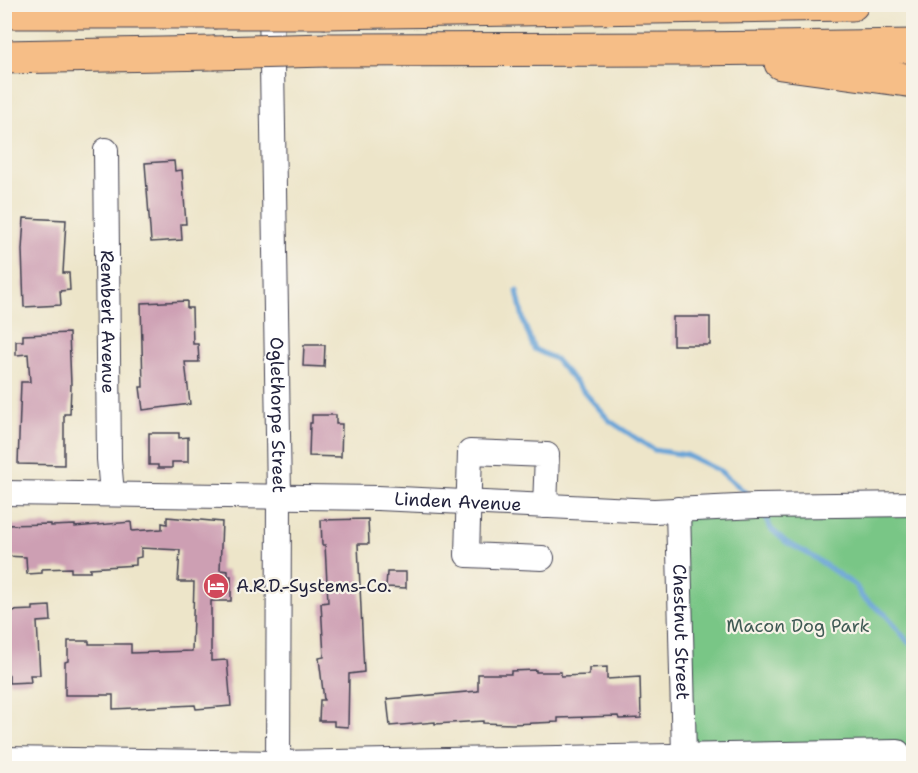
<svg xmlns="http://www.w3.org/2000/svg" width="918" height="773" font-family="'Shantell Sans',sans-serif">
	<style>
		.green { fill: #79c686; stroke: #4e7460; stroke-width: 1.5 }
		.lines { fill: none; stroke-linecap: round; stroke-linejoin: round }
		.stream { stroke: #66a3d7; stroke-width: 5 }
		.building { fill: #cd9fb3 }
		.minor-casing { stroke: #403f50; stroke-width: 26 }
		.highway-casing { stroke: #403f50; stroke-width: 35 }
		.minor { stroke: #fff; stroke-width: 24 }
		.highway { stroke: #f6be87; stroke-width: 33 }
		.highway-bridge-casing { stroke: #403f50; stroke-width: 35; stroke-linecap: butt }
		.highway-bridge { stroke: #f6be87; stroke-width: 33 }
		.labels { text-anchor: middle; stroke-width: 4.5; stroke-linejoin: round; paint-order: stroke }
		.street-label { font-size: 18px; fill: #22223b; stroke: #f7f3e8 }
		.poi-label { font-size: 18px; fill: #22223b; stroke: #f7f3e8; text-anchor: start }
		.park-label { font-size: 18px; fill: #405b55; stroke: #f7f3e8 }
	</style>
	<rect width="100%" height="100%" fill="#f7f3e8"/>
	<filter id="ink" filterUnits="userSpaceOnUse"><feTurbulence type="fractalNoise" baseFrequency=".0167" numOctaves="2"/><feDisplacementMap in="SourceGraphic" scale="12" xChannelSelector="R" yChannelSelector="G"/><feConvolveMatrix kernelMatrix="1 2 1 2 8 2 1 2 1" color-interpolation-filters="sRGB"/></filter>
	<filter id="wash" filterUnits="userSpaceOnUse"><feTurbulence type="fractalNoise" baseFrequency=".008" numOctaves="4" result="noise"/><feDisplacementMap in="SourceGraphic" scale="24" xChannelSelector="R" yChannelSelector="G"/><feGaussianBlur stdDeviation="1.35" result="paint"/><feColorMatrix in="noise" values="0 0 0 0 0 0 0 0 0 0 0 0 0 0 0 0 0 1.4 0 .05"/><feComposite in="paint" operator="in"/></filter>
	<g filter="url(#wash)">
		<rect width="100%" height="100%" fill="#ede5c9"/>
		<path class="green" d="M913,506v262h-14l-2,-17 -213,6 -4,-246z"/>
		<g class="lines">
			<path class="stream" d="M517,291l7,32 10,26 21,10 55,62 44,29 33,5 33,16 26,22
				M766,518l5,11 15,13 26,14 44,30 6,11 23,17 24,29 5,2"/>
		</g>
		<g id="blocks">
			<path class="building" d="M174,161l1,10 7,-1 4,54h-5l1,16 -31,2 -6,-79z
				M24,218l42,2 -3,53h6l1,17 -10,1 1,14 -37,2 -2,-57z
				M187,301v7h5l1,36h5l1,18h-14l5,42 -47,6 -3,-23h3l-2,-84z
				M673,317h37v28h-37z
				M69,333l2,52 -1,29h-6v51l-46,-1 3,-82h9l-2,-28 -12,1v-14h7v-6z
				M304,345h21l-1,22 -21,-1z
				M312,415h24v9h6l-1,33 -32,-1 1,-33h2z
				M149,433h30v5l9,-1v25h-16v6h-14v-3h-9z
				M167,517l55,5 -2,48 8,1v5h3v25h-20v60l16,-1 4,46 -35,3 -1,-4 -82,4v-14h-48v-33l3,-1v-20h21v3h42v9l61,-2 2,-69h-16l2,-32 -39,-2v9l-5,1v7l-46,3v4h-19v-4l-29,1v4l-15,1 -1,-17 -22,-1v-31l47,-1v2l24,-1v2l56,-5 1,9 30,-2v-6l5,1z
				M368,519l1,25h-11l6,128 -15,2 -1,53 -14,-1v-5h-15l1,-21h4l-5,-42 5,-1 -3,-54 7,-1 -3,-57h-3l-1,-25z
				M387,572h19v16l-20,-1z
				M50,606l1,15 -14,1 3,53h-10l1,7 -22,1v-8h-5v-52h5v-12l24,-1v-3z
				M607,667v12l33,-2 1,41 -22,1 -1,-3 -60,2v4l-46,2 -29,-1v-2l-48,3v-2l-45,4 -3,-27 91,-8v-17h33v-3l25,-1v2h25v4l28,-1v-7z"/>
		</g>
	</g>
	<g filter="url(#ink)">
		<use href="#blocks" fill-opacity="0" stroke="#403f50" stroke-width="1.5"/>
		<g class="lines">
			<g class="minor-casing">
				<g id="minor">
					<path id="s1" d="M271,4l8,492 -1,272"/>
					<path id="s2" d="M106,150l3,309 3,35"/>
					<path id="s3" d="M4,493l374,5 276,13 103,-5 157,-2"/>
					<path id="s4" d="M678,509l6,247"/>
					<path d="M542,558l-75,-3 3,-103 77,3 -2,51"/>
					<path d="M4,759l274,4 620,-11 2,16"/>
				</g>
			</g>
			<g class="highway-casing">
				<path id="highway" d="M4,12h209
					M326,12l526,-8
					M327,50l363,-1 224,-3
					M4,57l209,-4
					M781,63l133,18"/>
			</g>
			<use href="#minor" class="minor"/>
			<use href="#highway" class="highway"/>
			<g class="highway-bridge-casing">
				<path id="highway-bridge" d="M213,12h113
					M213,53l114,-3"/>
			</g>
			<use href="#highway-bridge" class="highway-bridge"/>
		</g>
	</g>
	<defs>
		<g id="hotel-disc" transform="scale(1.35)"><circle r="9.5" fill="#d1495b" stroke="#f7f3e8"/><path d="M-6-4.5h1.5V1H6V5H4.5V3h-9V5H-6ZM-4 0a1.8 1.8 0 1 1 3.6 0ZM.5 0V-2.5h3Q6-2.5 6 0Z" fill="#fff"/></g>
	</defs>
	<g fill-rule="evenodd">
		<use href="#hotel-disc" x="216" y="586"/>
	</g>
	<g class="labels">
		<g class="street-label">
			<text dy="6" stroke="none"><textPath href="#s2" startOffset="172">Rembert Avenue</textPath></text>
			<text dy="6" stroke="none"><textPath href="#s1" startOffset="411">Oglethorpe Street</textPath></text>
			<text dy="6" stroke="none"><textPath href="#s3" startOffset="454">Linden Avenue</textPath></text>
			<text dy="6" stroke="none"><textPath href="#s4" startOffset="123">Chestnut Street</textPath></text>
		</g>
		<g class="poi-label">
			<text x="236" y="592">A.R.D.-Systems-Co.</text>
		</g>
		<g class="park-label">
			<text x="798" y="632">Macon Dog Park</text>
		</g>
	</g>
	<rect width="918" height="773" fill="none" stroke="#f7f3e8" stroke-width="24"/>
</svg>
